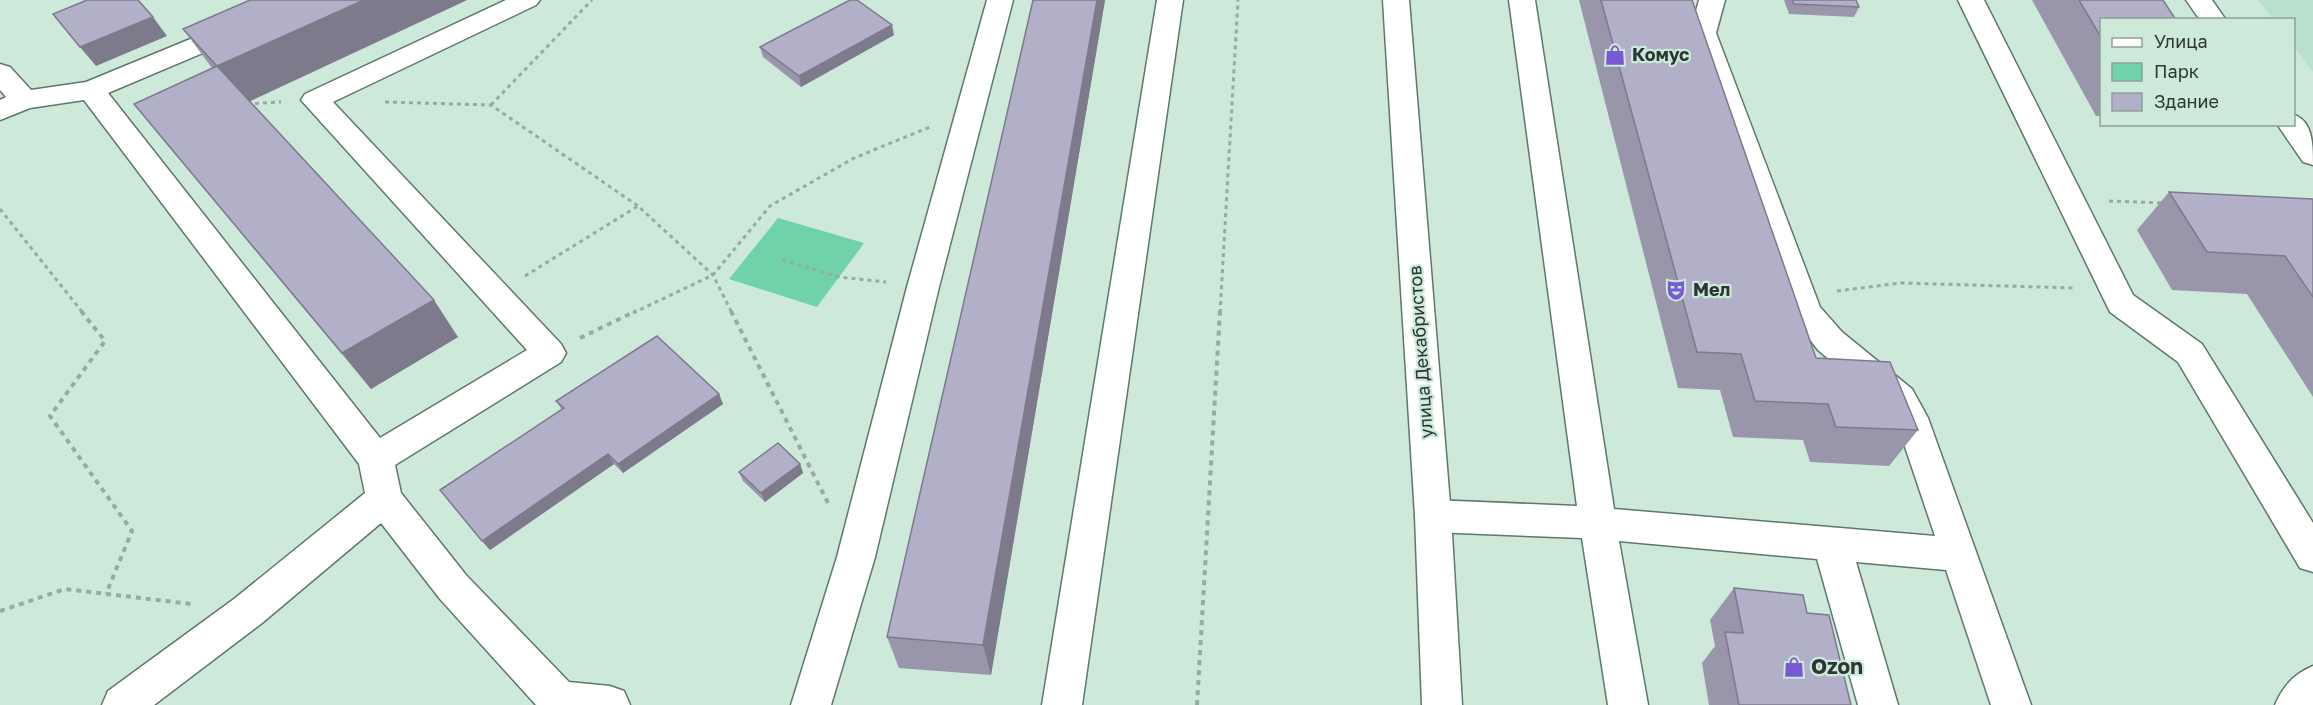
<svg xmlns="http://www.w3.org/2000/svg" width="2313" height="705" font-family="'Golos Text',sans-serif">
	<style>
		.built { fill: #bbe0cd }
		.green { fill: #70d2a7 }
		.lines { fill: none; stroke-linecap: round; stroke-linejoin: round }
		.minor-casing { stroke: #5e786b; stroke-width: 3 }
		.major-casing { stroke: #5e786b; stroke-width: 3 }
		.path-far1 { stroke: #95aca0; stroke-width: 3; stroke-dasharray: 4 4; stroke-linecap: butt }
		.path { stroke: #95aca0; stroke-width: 4; stroke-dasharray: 5 5; stroke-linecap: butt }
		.minor { fill: #fff; fill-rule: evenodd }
		.major { fill: #fff; fill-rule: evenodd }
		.wall { fill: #9996ac }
		.shaded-wall { fill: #7d7a8c }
		.building { fill: #b2afc8; stroke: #7d7a8c; stroke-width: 1.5 }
		.labels { text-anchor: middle; stroke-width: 4.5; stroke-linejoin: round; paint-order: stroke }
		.poi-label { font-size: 18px; font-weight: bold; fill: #2c3732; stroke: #cce9da; text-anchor: start }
		.street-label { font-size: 18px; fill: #2c3732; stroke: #cce9da }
		.near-poi-label { font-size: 21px; font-weight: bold; fill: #2c3732; stroke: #cce9da; text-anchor: start }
	</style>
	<rect width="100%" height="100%" fill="#cce9da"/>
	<path class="built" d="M2258,0h55v72l-19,-25v-27l-21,-1z"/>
	<path class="green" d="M778,218l86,25 -47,64 -88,-28z"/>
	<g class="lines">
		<g class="minor-casing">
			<path id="minor" d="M285,0h35l-4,5 -208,88 272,345 147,-88 -226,-250 4,-6 201,-94h34l-4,5 -203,97 228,242 5,9 -5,9 -166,103 6,28 65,82 103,107 41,4 14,5 6,14h-94l-96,-106 -59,-76 -119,100 -108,82h-52l6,-14 126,-92 131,-106 -6,-29 -275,-364 -54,8 -30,12v-20l6,-3 -6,-7v-26l10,3 21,23 55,-8z
				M987,0h26l-74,287 -64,270 -44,148h-40l46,-148 70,-270z
				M1157,0h26l-101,705h-40z
				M1509,0h26l79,509 321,27 -36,-107 -11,-20 -70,-59 -28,-37 -100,-280 9,-33h26l-9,33 104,274 22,25 70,57 16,29 103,287h-40l-45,-135 -90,-8 42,143h-40l-41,-146 -198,-18 29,164h-40l-26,-167 -149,-6 -13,-5 -5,-11 5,-11 13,-5 144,6z
				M1958,0h26l149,295 69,49 111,179v49l-13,-4 -122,-206 -68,-50z
				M2186,0h26l14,20h-26z
				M2294,115c19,6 19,31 19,50l-10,-3 -26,-38h17z
				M2313,666v39h-38c8,-19 19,-31 38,-39z"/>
		</g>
		<g class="major-casing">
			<path id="major" d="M1383,0h26l42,516 11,189h-40l-7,-189z"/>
		</g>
		<path class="path-far1" d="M385,102l106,3 147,101
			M247,104l34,-2
			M491,105l101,-105
			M2109,201l56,2
			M0,209l83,104
			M782,260l57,17 47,5
			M525,276l113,-70 75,69 19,38
			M1837,291l64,-8 174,5
			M633,313l80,-38 57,-69 84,-48 76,-31
			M1220,313l18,-313"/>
		<path class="path" d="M81,311l24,30 -55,75 82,115 -26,63
			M731,311l97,192
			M580,338l56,-27
			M0,611l65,-22 126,15
			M1197,705l23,-394"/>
		<use href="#minor" class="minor"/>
		<use href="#major" class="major"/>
	</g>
	<path class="wall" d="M250,0h217l-217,101 208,236 -87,52 -207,-248 -30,-37 78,-36 -29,-39z
		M1033,0h72l-114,675 -92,-7 -12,-31z
		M1579,0h113l124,358 102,72 -29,36 -79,-4 -7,-22 -70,-3 -13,-47 -42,-2z
		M1784,0h72l3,7 -5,10 -65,-3z
		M2032,0h131l-61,20v96h-6z
		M894,35l-93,52 -38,-30 -3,-10z
		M2169,192l144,7v198l-66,-103 -75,-4 -35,-60z
		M719,394l4,10 -100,69 -9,-9 -124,86 -50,-60 122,-80 -6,-9z
		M800,464l3,9 -38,29 -22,-21 -4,-9z
		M1734,588l73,25 44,92h-142l-7,-42 13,-17 -5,-26z"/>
	<path class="shaded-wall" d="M364,0h103l-223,104 -27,-38z
		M1097,0h8l-114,675 -8,-30z
		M153,17l14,19 -71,30 -16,-19z
		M892,25l2,10 -93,52 -2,-11z
		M434,300l24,37 -87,52 -29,-36z
		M719,394l4,10 -100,69 -5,-9z
		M608,454l6,10 -124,86 -8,-9z
		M800,464l3,9 -38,29 -4,-9z"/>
	<path class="building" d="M87,0h51l15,17 -73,30 -27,-33z
		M250,0h114l-147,66 -34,-37z
		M850,0h7l35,25 -93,51 -39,-29z
		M1033,0h64l-114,645 -96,-8z
		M1601,0h91l124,358 74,4 28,68 -82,-3 -8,-23 -73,-3 -14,-47 -44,-2z
		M1792,0h64l3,7 -65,-3z
		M2079,0h84l13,20h-74v19z
		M217,66l217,234 -92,53 -208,-249z
		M2169,192l144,7v98l-28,-41 -78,-4z
		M657,336l62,58 -101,70 -10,-10 -126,87 -42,-51 124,-82 -8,-7z
		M778,443l22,21 -39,29 -22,-21z
		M1734,588l69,7 4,18 22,2 22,90h-112l-14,-73 18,1z"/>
	<defs>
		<g id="shop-bare" transform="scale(1.62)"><path d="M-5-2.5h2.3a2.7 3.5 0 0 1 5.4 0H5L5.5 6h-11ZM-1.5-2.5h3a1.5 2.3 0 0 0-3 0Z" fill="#795ad4" stroke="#cce9da" stroke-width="2.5" paint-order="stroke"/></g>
		<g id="theatre-bare" transform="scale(1.62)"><path d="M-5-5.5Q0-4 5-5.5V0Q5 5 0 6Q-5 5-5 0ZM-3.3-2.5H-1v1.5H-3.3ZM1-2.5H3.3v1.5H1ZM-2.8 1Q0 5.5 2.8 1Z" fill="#795ad4" stroke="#cce9da" stroke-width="2.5" paint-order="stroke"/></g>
	</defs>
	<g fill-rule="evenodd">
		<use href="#shop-bare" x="1615" y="55"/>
		<use href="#theatre-bare" x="1676" y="290"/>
		<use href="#shop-bare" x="1794" y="667"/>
	</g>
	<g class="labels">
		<g class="poi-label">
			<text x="1632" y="61">Комус</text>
			<text x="1693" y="296">Мел</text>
		</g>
		<g class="street-label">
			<text transform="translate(1421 352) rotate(-94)" y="6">улица Декабристов</text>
		</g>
		<g class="near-poi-label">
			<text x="1811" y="674">Ozon</text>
		</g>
	</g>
	<rect x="2100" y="18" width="195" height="108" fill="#cce9da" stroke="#8ca297" stroke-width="1.5"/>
	<rect x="2112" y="38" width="30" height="9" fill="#ffffff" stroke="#8ca297" stroke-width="1.5"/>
	<text x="2154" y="48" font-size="18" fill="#2c3732">Улица</text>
	<rect x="2112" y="63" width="30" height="18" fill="#70d2a7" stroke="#8ca297" stroke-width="1.5"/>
	<text x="2154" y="78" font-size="18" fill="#2c3732">Парк</text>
	<rect x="2112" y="93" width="30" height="18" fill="#b2afc8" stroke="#8ca297" stroke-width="1.5"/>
	<text x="2154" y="108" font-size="18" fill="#2c3732">Здание</text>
</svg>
